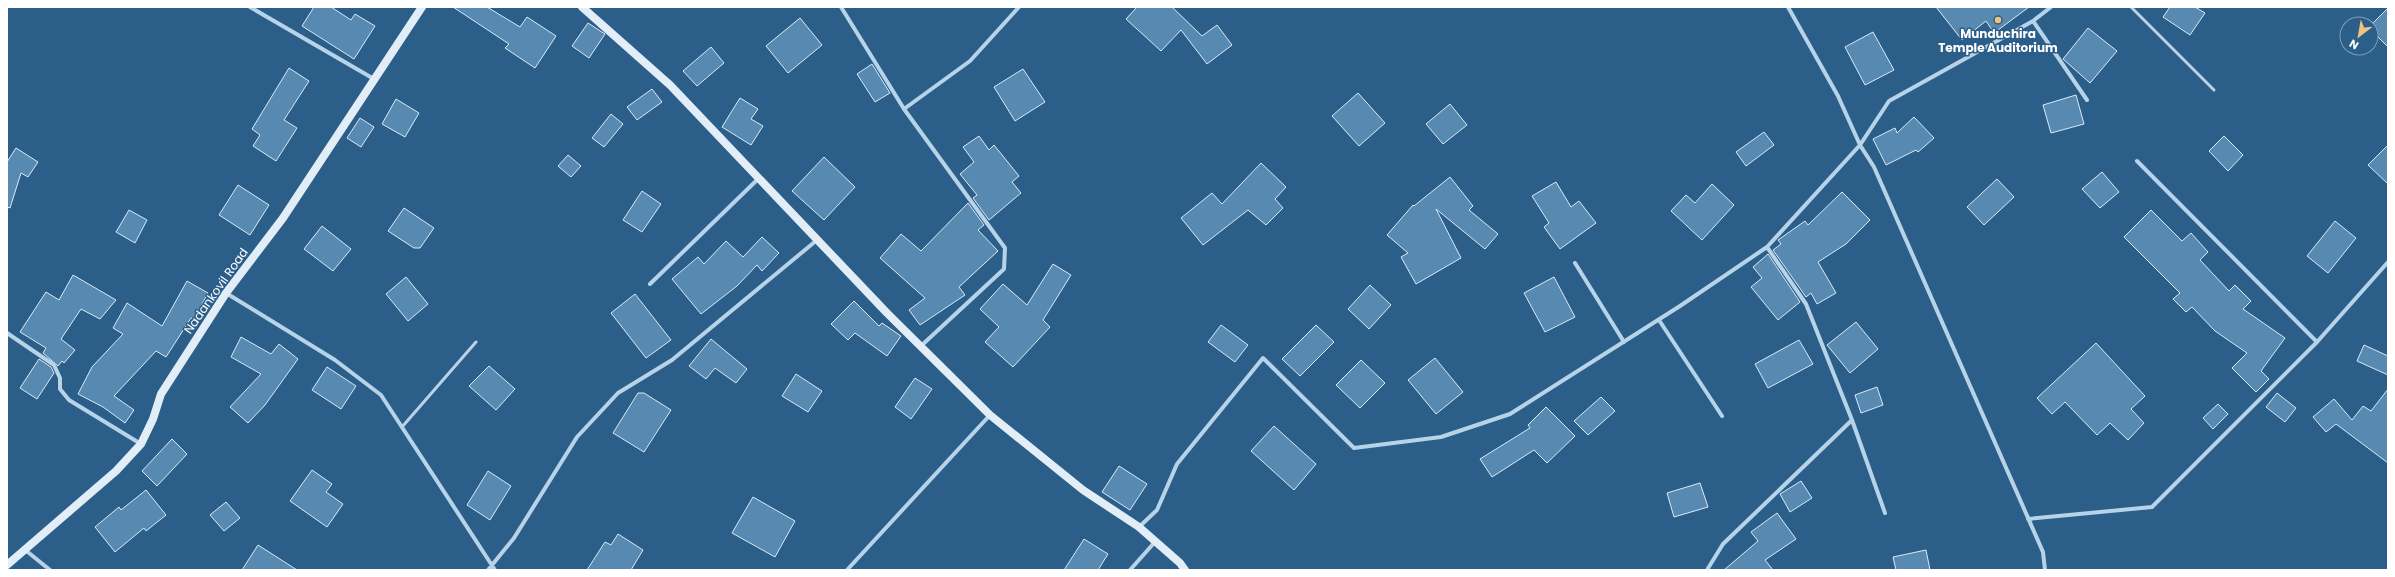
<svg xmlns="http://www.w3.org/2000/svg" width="2395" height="577" font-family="Poppins,sans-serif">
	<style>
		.building { fill: #5789b1; stroke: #dbeaf6 }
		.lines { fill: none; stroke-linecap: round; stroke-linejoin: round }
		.lane { stroke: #b7d3e8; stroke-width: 3 }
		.street { stroke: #b7d3e8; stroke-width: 4 }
		.secondary { stroke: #e1edf7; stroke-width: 8 }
		.poi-dot { fill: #eec27f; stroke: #2b5e88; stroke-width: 1.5 }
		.labels { text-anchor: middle; stroke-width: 3; stroke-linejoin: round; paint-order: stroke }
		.poi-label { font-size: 12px; font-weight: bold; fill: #fff; stroke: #2b5e88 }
		.street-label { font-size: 12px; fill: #fff; stroke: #2b5e88 }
	</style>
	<rect width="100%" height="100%" fill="#2b5e88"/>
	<path class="building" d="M314,7h17l20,13 4,-6 20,12 -21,33 -52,-33z
		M453,7h34l33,20 7,-10 29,19 -21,32 -30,-20 4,-4z
		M1137,7h35l30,29 15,-11 15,20 -25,19 -26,-34 -20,21 -35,-32z
		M1936,7h93l-35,26 -8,-12 -24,19z
		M2170,7h25l10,6 -15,22 -27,-18z
		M2388,8v39l-17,-17v-5z
		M800,18l22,27 -34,28 -22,-27z
		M588,23l17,11 -16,24 -17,-12z
		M2088,28l29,23 -27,32 -27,-24z
		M1873,32l21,38 -29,15 -20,-38z
		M711,47l13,16 -27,23 -14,-15z
		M872,64l18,29 -15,9 -18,-28z
		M289,68l20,13 -25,39 13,8 -21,33 -23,-15 7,-11 -8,-6z
		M1023,69l22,33 -30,19 -21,-34z
		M652,89l10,13 -25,18 -10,-13z
		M1358,93l27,30 -26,23 -27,-30z
		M2076,95l8,29 -33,9 -8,-28z
		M740,98l18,11 -7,10 12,7 -12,19 -29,-18z
		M396,99l23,14 -14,24 -23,-13z
		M1450,104l17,21 -24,19 -17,-20z
		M611,114l12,10 -19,23 -12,-9z
		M1914,117l20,21 -16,14 -2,-2 -30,15 -13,-26 22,-11 2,5z
		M360,118l14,9 -13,20 -14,-9z
		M1764,132l10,13 -28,21 -10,-14z
		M979,136l10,14 5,-5 25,31 -7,6 9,11 -32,27 -16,-22 4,-3 -17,-21 14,-12 -11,-15z
		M2224,136l19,19 -15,16 -19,-20z
		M2388,145v39l-20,-19z
		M16,148l22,14 -10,15 -7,-4 -11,35 -3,-1v-45z
		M568,155l13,11 -10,11 -13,-11z
		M824,157l31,30 -31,33 -32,-29z
		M1261,163l25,24 -11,12 8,9 -17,17 -18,-15 -45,35 -22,-27 31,-25 10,11z
		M2102,172l17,20 -19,16 -18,-19z
		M1450,177l23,29 -4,4 29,24 -13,15 -49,-40 25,49 -45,26 -15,-27 7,-4 -21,-18 26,-30 1,1z
		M1997,179l17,18 -30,28 -17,-18z
		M1556,182l15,25 8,-6 17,22 -36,26 -16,-22 5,-4 -17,-27z
		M1712,184l22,21 -32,35 -31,-29 15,-16 9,8z
		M238,185l31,20 -19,30 -31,-20z
		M642,191l19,13 -19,28 -19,-12z
		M1842,192l28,28 -24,24 -28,18 18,31 -19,11 -6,-11 -5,4 -33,-47 8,-6 -3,-4 27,-19 3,4z
		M968,203l16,22 -6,5 20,21 -39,36 6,8 -45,30 -11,-15 16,-12 -45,-40 21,-24 20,17z
		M404,208l30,20 -14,20h-6l-26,-17z
		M129,210l18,10 -12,23 -19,-11z
		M2151,210l31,31 9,-8 17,19 -8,8 29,31 6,-6 16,16 -8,8 42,29 -24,33 8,8 -13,13 -24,-24 15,-15 -32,-22 -23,-24 -6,5 -13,-13 7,-6 -56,-56z
		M2335,221l21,17 -28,35 -21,-17z
		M322,226l29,23 -18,22 -29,-22z
		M762,237l17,16 -17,18 -5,-6 -20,21 -36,28 -29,-35 26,-22 6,7 22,-23 17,16z
		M1768,254l32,48 -22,18 -27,-33 11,-9 -9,-11z
		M1053,264l18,11 -28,45 7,7 -37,40 -28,-25 14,-15 -19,-18 23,-25 24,21z
		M73,275l43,25 -16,19 -19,-10 -20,30 14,11 -11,13 -2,-2 -4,5 -15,-13 3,-5 -26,-16 26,-40 13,8z
		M406,277l22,27 -20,17 -22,-27z
		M1554,277l21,40 -30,15 -21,-39z
		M187,281l21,12 -14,26 -3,-1 -25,39 -10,-6 -42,45 20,14 -9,13 -22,-16 -25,-13 14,-27 31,-33 -10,-6 14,-25 35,23z
		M1370,285l21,20 -22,24 -21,-20z
		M635,294l36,46 -25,18 -35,-45z
		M854,301l25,25 3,-3 19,13 -14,20 -32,-23 -7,7 -17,-16z
		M1856,322l22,27 -28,24 -23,-28z
		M1221,325l27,20 -13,17 -27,-20z
		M1316,325l18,17 -34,34 -18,-17z
		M241,337l30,17 8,-10 19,15 -33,46 -17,18 -18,-16 31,-33 -30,-17z
		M711,339l36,30 -11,14 -21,-15 -9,11 -17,-13z
		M1799,340l14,24 -45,24 -13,-24z
		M2096,343l49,53 -14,13 13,14 -16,17 -18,-17 -13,12 -32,-33 -13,12 -15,-16z
		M2364,345l24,11v19l-31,-14z
		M1435,358l28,34 -27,22 -28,-34z
		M39,359l12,8 3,6 -17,26 -17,-11z
		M1361,360l24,23 -25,25 -24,-23z
		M489,366l26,23 -19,21 -27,-24z
		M327,367l29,19 -15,23 -29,-19z
		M796,374l26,17 -14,21 -26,-16z
		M915,378l17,11 -21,30 -16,-12z
		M1877,387l6,18 -22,8 -6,-18z
		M2388,389v74l-52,-39 -10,8 -13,-15 21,-18 18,21 11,-14 8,5z
		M638,393h6l27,17 -27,42 -31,-19z
		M2277,393l19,15 -11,14 -19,-15z
		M1601,397l14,14 -27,24 -14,-14z
		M2218,404l10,10 -15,15 -10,-11z
		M1546,407l29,29 -28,27 -13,-13 -42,27 -12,-18 50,-31 -2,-3z
		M1274,426l42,38 -22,26 -43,-39z
		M172,439l15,15 -30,32 -15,-15z
		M1119,466l28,18 -17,26 -28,-18z
		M312,470l20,14 -6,8 17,12 -16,23 -37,-26z
		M488,471l23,15 -21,34 -23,-15z
		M1801,481l11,17 -22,14 -10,-18z
		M1700,483l8,24 -34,10 -7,-24z
		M146,490l20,25 -20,16 -2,-3 -29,24 -20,-25 24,-20 2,3z
		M753,497l42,24 -20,36 -43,-24z
		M226,502l14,16 -16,13 -14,-16z
		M1777,513l19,26 -31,21 8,10h-49l34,-29 -7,-9z
		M618,534l25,16 -12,20h-44l18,-28 6,3z
		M1084,539l24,15 -10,16h-34z
		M258,545l39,25h-55z
		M1926,550l4,20h-34l-3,-13z"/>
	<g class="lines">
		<path class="lane" d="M2131,7l83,83
			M402,427l74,-85"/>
		<path class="street" d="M250,7l124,72
			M841,7l63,102 101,139 -1,21 -82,76
			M1788,7l50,89 22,49 14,22 169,385 2,18
			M2033,21l54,79
			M904,109l66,-48 49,-54
			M2137,161l180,181
			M1767,247l39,57 46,116 33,93
			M1575,263l49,79
			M650,284l108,-105
			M226,293l109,67 46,35 114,175
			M1659,320l63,96
			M7,333l47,32 6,13v11l9,11 72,44
			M2028,519l124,-12 165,-165 71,-80
			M1139,527l18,-17 20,-46 86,-106 91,90 87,-11 69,-23 170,-108 87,-59 93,-102 29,-44 144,-80 18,-14
			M24,549l26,21
			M488,570l26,-32 63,-101 41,-44 54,-33 145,-120
			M847,570l143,-155
			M1130,570l24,-27
			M1707,570l16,-26 129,-124"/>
		<path class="secondary" d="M582,7l88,78 217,228 103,102 93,75 56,37 41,36 5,7
			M7,565l109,-94 25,-27 12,-25 8,-25 65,-101 57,-75 139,-211"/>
	</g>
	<circle class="poi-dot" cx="1998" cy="20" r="4"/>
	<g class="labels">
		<g class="poi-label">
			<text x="1998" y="38">Munduchira<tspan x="1998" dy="14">Temple Auditorium</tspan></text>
		</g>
		<g class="street-label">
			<text transform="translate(216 291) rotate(-55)" y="4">Nadankovil Road</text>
		</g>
	</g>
	<rect width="2395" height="577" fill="none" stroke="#ffffff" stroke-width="16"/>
	<g transform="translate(2359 36) rotate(211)"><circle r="19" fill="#2b5e88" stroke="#809eb8"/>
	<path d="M0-3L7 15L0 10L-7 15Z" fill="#eec27f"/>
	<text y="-6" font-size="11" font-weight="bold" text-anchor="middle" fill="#ffffff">N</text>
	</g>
</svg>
